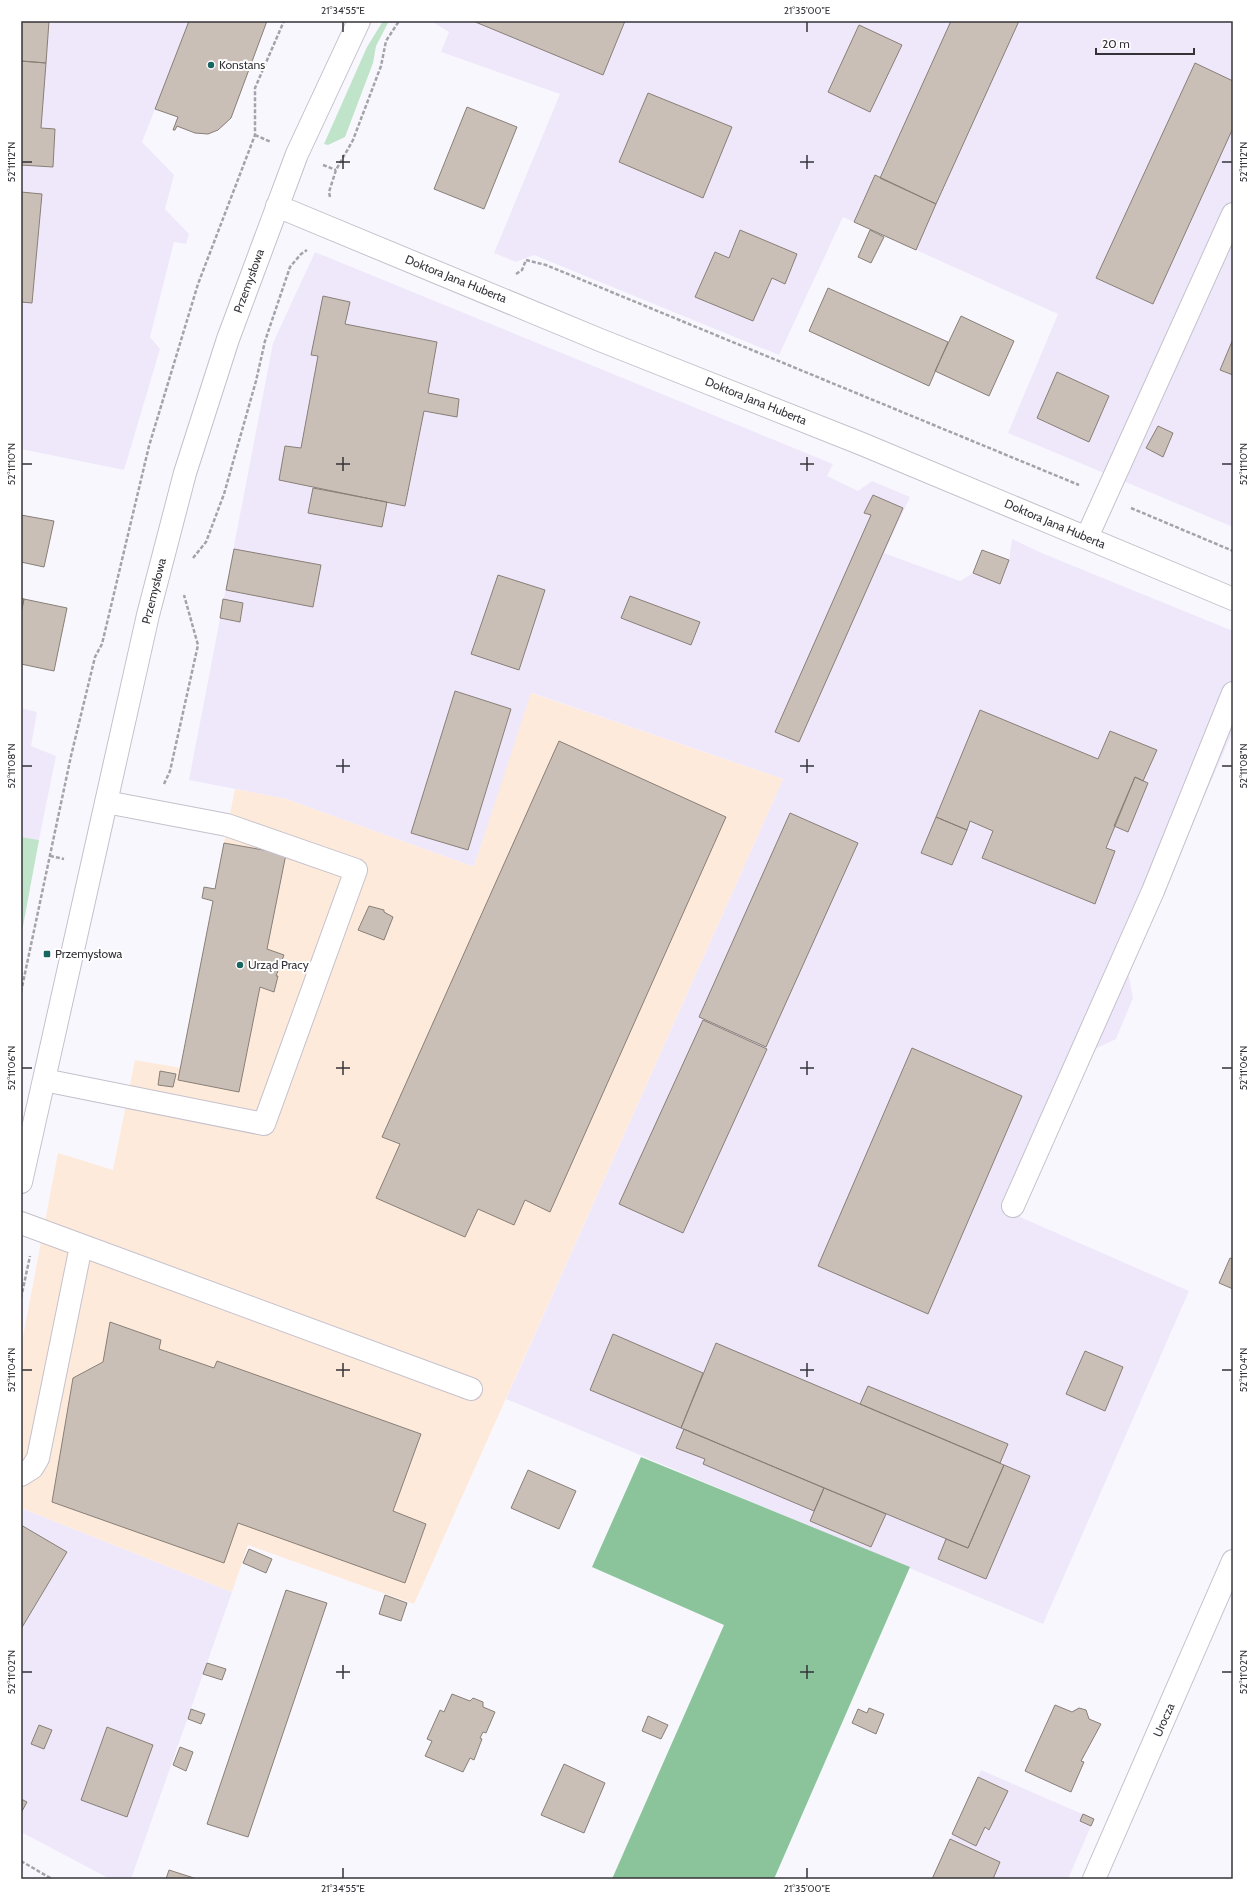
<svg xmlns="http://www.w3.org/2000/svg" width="1254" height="1900" font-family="Cabin,sans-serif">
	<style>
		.built { fill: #efe8fb }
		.industrial { fill: #feeada }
		.green { fill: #c0e4c9 }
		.forest { fill: #8bc49b }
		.building { fill: #c9bfb7; stroke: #887f77 }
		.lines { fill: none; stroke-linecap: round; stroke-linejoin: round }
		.minor-casing { stroke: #c5c1cc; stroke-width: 24 }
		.path { stroke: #a5a3aa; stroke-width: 2.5; stroke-dasharray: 4 2; stroke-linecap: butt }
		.minor { stroke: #fff; stroke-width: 22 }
		.ticks { fill: none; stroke: #353338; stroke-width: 1.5 }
		.poi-dot { fill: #186561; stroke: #fff; stroke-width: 1.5 }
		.labels { text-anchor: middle; stroke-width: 4; stroke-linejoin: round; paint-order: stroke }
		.poi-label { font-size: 12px; fill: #353338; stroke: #fff; text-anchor: start }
		.street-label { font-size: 12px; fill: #353338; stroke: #fff }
		.neatline { fill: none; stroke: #353338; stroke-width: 1.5 }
		.ticks-label { font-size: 10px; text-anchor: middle; fill: #353338 }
	</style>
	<rect width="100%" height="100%" fill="#f9f7fe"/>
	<path class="built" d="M21,21h246l-36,97 -6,7 -7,5 -10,4 -13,-1 -18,-6 -2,3h-2l4,-13 -22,-8 -13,33 32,33 -9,34 24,25 -3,10 -12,-2 -24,95 10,12 -36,121 -103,-21z
		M431,21h802v506l-225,-94 50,-119 -215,-97 -64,138 -245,-100 -18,7 -22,-9 66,-159 -119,-42 8,-20z
		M315,252l518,212 -6,12 31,15 14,-10 38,16 -26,56 76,28 13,-8 27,11 9,-24 3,-21 32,15 189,77v100l-105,240 5,27 -17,41 -25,12 -71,166 169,74 -146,333 -537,-225 277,-620 -251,-86 -58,174 -188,-68 -97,-19 84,-437z
		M21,708l16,4 -6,34 25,10 -17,84 -18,-3z
		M21,1508l211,84 -101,287h-21l-89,-47z
		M981,1770l113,49 -26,60h-136z"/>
	<path class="industrial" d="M531,693l252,86 -369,825 -166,-59 -16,47 -211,-84v-161l37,-194 55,17 22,-110 46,8 -3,12 61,12 21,-105 14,4 4,-14 -2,-1 8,-21 -17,-6 19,-95 -62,-11 11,-54 51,10 188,68z"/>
	<path class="green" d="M383,21h6l-13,25 -3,17 -28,74 -17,8 -4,-1 43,-97z
		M21,837l18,3 -18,97z"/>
	<path class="forest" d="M641,1457l269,110 -136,312h-162l112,-254 -132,-58z"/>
	<path class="building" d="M21,21h28l-3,42 -25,-2z
		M189,21h78l-36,97 -13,12 -10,4 -13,-1 -18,-7 -2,4h-2l5,-13 -23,-8z
		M473,21h152l-22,54z
		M951,21h68l-83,183 -56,-26z
		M859,25l43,20 -32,67 -42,-20z
		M21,61l25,2 -5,65 14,1 -2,38 -32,-2z
		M1195,63l38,18v47l-80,176 -57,-26z
		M648,93l84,34 -29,71 -84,-36z
		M467,107l50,20 -33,82 -50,-20z
		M875,175l61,29 -20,46 -62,-28z
		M21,192l21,2 -10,109 -11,-1z
		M740,230l57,24 -12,30 -13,-6 -19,43 -58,-24 20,-45 14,6z
		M870,230l14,7 -13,26 -13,-6z
		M828,288l120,54 -19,44 -120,-55z
		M323,296l27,6 -5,22 92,18 -9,51 31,6 -2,18 -33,-6 -19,95 -126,-26 6,-34 16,2 17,-92 -7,-1z
		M961,316l53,25 -25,55 -54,-25z
		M1233,339v36l-13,-5z
		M1057,372l52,24 -20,46 -52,-24z
		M1158,426l15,7 -10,24 -17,-9z
		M313,488l74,14 -5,25 -74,-14z
		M873,495l30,13 -104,234 -24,-10 96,-217 -7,-2z
		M21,515l33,6 -10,46 -23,-5z
		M234,549l87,16 -8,42 -87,-17z
		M982,550l27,10 -9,24 -27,-11z
		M498,575l47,15 -26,80 -48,-16z
		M630,596l70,26 -9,23 -70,-27z
		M21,598l3,1 -3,14z
		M24,599l43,9 -13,63 -33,-7v-51z
		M223,599l20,4 -3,19 -20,-4z
		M455,691l56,18 -43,141 -57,-17z
		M980,710l118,49 12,-28 47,19 -14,31 -8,-4 -29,71 9,3 -20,53 -113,-46 11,-27 -23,-10 -3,9 -31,-13z
		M559,741l167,76 -176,395 -25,-12 -11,25 -36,-16 -13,28 -89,-39 24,-54 -18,-7z
		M1135,777l13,6 -20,49 -14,-6z
		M790,813l68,30 -92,204 -67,-30z
		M936,817l31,13 -15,35 -31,-12z
		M224,843l62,11 -19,95 17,6 -8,21h2l-4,16 -14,-5 -21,105 -61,-12 35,-179 -11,-3 2,-11 11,2z
		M369,906l15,4v2l9,5 -9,23 -26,-10z
		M703,1020l64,29 -84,184 -64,-29z
		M912,1048l110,48 -94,218 -110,-48z
		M160,1071l16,3 -3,13 -15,-2z
		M1230,1258l3,1v30l-14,-6z
		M110,1322l51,18 -2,9 55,19 3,-7 204,73 -28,77 33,13 -21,59 -167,-60 -14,40 -172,-61 21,-124 30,-16z
		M613,1334l90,39 -22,55 -91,-38z
		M716,1343l288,122 -36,83 -287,-120z
		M1085,1351l38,16 -18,44 -39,-17z
		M868,1386l140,58 -8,19 -140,-59z
		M684,1429l140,59 -10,23 -111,-47 2,-5 -29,-11z
		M1004,1465l26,11 -44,103 -48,-20 8,-20 22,9z
		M528,1470l48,21 -17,38 -48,-21z
		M824,1488l62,26 -15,33 -61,-26z
		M21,1525l46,27 -46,77z
		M249,1549l23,10 -6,14 -23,-10z
		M286,1590l41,13 -79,234 -41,-13z
		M385,1595l22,8 -6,18 -22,-7z
		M207,1663l19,6 -4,11 -19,-6z
		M452,1694l18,7 3,-3 10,4v5l12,5 -9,21 -3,-1 -3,6 2,1 -8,21 -4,-2 -7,14 -38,-16 7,-15 -5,-2 13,-29 4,2z
		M1055,1705l17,7 7,-4 7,2 3,9 12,5 -20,37 3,1 -13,30 -46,-21z
		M869,1708l15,6 -8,20 -24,-11 6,-14 9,4z
		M191,1709l14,5 -4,10 -13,-5z
		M648,1716l20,9 -7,14 -19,-8z
		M39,1725l13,5 -8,19 -13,-5z
		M107,1727l46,18 -26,72 -46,-17z
		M180,1747l13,5 -7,19 -13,-6z
		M564,1764l41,19 -21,50 -43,-18z
		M978,1777l30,14 -19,39 -4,-3 -9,19 -24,-12z
		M21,1799l6,3 -6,11z
		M1083,1814l11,5 -3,7 -11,-5z
		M950,1839l50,23 -7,17h-61z
		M169,1870l28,9h-31z"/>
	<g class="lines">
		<g class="minor-casing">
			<path id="minor" d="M277,206l323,134 262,104 371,155
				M1087,537l146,-323
				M44,1080l220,44 92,-254 -129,-45 -121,-23
				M21,1182l127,-567 37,-142 43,-134 69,-185 62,-133
				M1013,1206l140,-315 80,-198
				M21,1223l450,166
				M21,1475l11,-7 6,-10 43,-212
				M1094,1879l139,-318"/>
		</g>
		<path class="path" d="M255,135l16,7
			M323,165l13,5
			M330,197l-1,-5 7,-22 17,-30 28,-74 5,-25 13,-20
			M516,274l6,-4 4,-10 20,5 533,220
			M1131,508l102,43
			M193,558l13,-16 18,-48 32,-113 9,-40 25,-74 11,-13 6,-4
			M164,784l6,-13 28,-126 -14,-50
			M50,856l14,3
			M21,992l50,-236 24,-99 7,-13 47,-198 49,-162 57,-149v-47l29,-67
			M21,1298l9,-42
			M21,1861l31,18"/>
		<use href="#minor" class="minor"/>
	</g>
	<path class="ticks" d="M343,22v10M807,22v10M343,155v14M807,155v14M22,162h10M336,162h14M800,162h14M1222,162h10M343,457v14M807,457v14M22,464h10M336,464h14M800,464h14M1222,464h10M343,759v14M807,759v14M22,766h10M336,766h14M800,766h14M1222,766h10M343,1061v14M807,1061v14M22,1068h10M336,1068h14M800,1068h14M1222,1068h10M343,1363v14M807,1363v14M22,1370h10M336,1370h14M800,1370h14M1222,1370h10M343,1665v14M807,1665v14M22,1672h10M336,1672h14M800,1672h14M1222,1672h10M343,1868v10M807,1868v10"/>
	<g class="poi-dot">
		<circle cx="211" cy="65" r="4"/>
		<rect x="43" y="950" width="8" height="8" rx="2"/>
		<circle cx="240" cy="965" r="4"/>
	</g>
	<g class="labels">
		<g class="poi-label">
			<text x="219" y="69">Konstans</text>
			<text x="55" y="958">Przemysłowa</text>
			<text x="248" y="969">Urząd Pracy</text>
		</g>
		<g class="street-label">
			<text transform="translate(456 279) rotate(22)" y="4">Doktora Jana Huberta</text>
			<text transform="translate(249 281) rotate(-70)" y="4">Przemysłowa</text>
			<text transform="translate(756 401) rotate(22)" y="4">Doktora Jana Huberta</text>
			<text transform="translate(1055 524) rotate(23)" y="4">Doktora Jana Huberta</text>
			<text transform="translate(154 591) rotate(-76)" y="4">Przemysłowa</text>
			<text transform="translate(1164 1720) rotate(-66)" y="4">Urocza</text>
		</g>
	</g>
	<rect width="1254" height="1900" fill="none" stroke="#ffffff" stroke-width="44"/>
	<path d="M1096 48v6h98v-6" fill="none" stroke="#353338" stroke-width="2"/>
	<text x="1102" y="48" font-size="12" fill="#353338" stroke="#ffffff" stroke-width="3" paint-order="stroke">20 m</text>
	<rect x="22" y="22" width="1210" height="1856" class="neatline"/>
	<g class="ticks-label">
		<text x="343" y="14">21°34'55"E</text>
		<text x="807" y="14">21°35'00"E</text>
		<text transform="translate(11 162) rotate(-90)" y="4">52°11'12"N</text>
		<text transform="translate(1243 162) rotate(-90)" y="4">52°11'12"N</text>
		<text transform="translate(11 464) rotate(-90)" y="4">52°11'10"N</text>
		<text transform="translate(1243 464) rotate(-90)" y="4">52°11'10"N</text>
		<text transform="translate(11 766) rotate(-90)" y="4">52°11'08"N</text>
		<text transform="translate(1243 766) rotate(-90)" y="4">52°11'08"N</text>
		<text transform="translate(11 1068) rotate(-90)" y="4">52°11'06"N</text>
		<text transform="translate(1243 1068) rotate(-90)" y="4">52°11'06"N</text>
		<text transform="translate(11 1370) rotate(-90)" y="4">52°11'04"N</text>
		<text transform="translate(1243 1370) rotate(-90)" y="4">52°11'04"N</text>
		<text transform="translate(11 1672) rotate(-90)" y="4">52°11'02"N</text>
		<text transform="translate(1243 1672) rotate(-90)" y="4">52°11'02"N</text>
		<text x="343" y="1892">21°34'55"E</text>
		<text x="807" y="1892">21°35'00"E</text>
	</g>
</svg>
